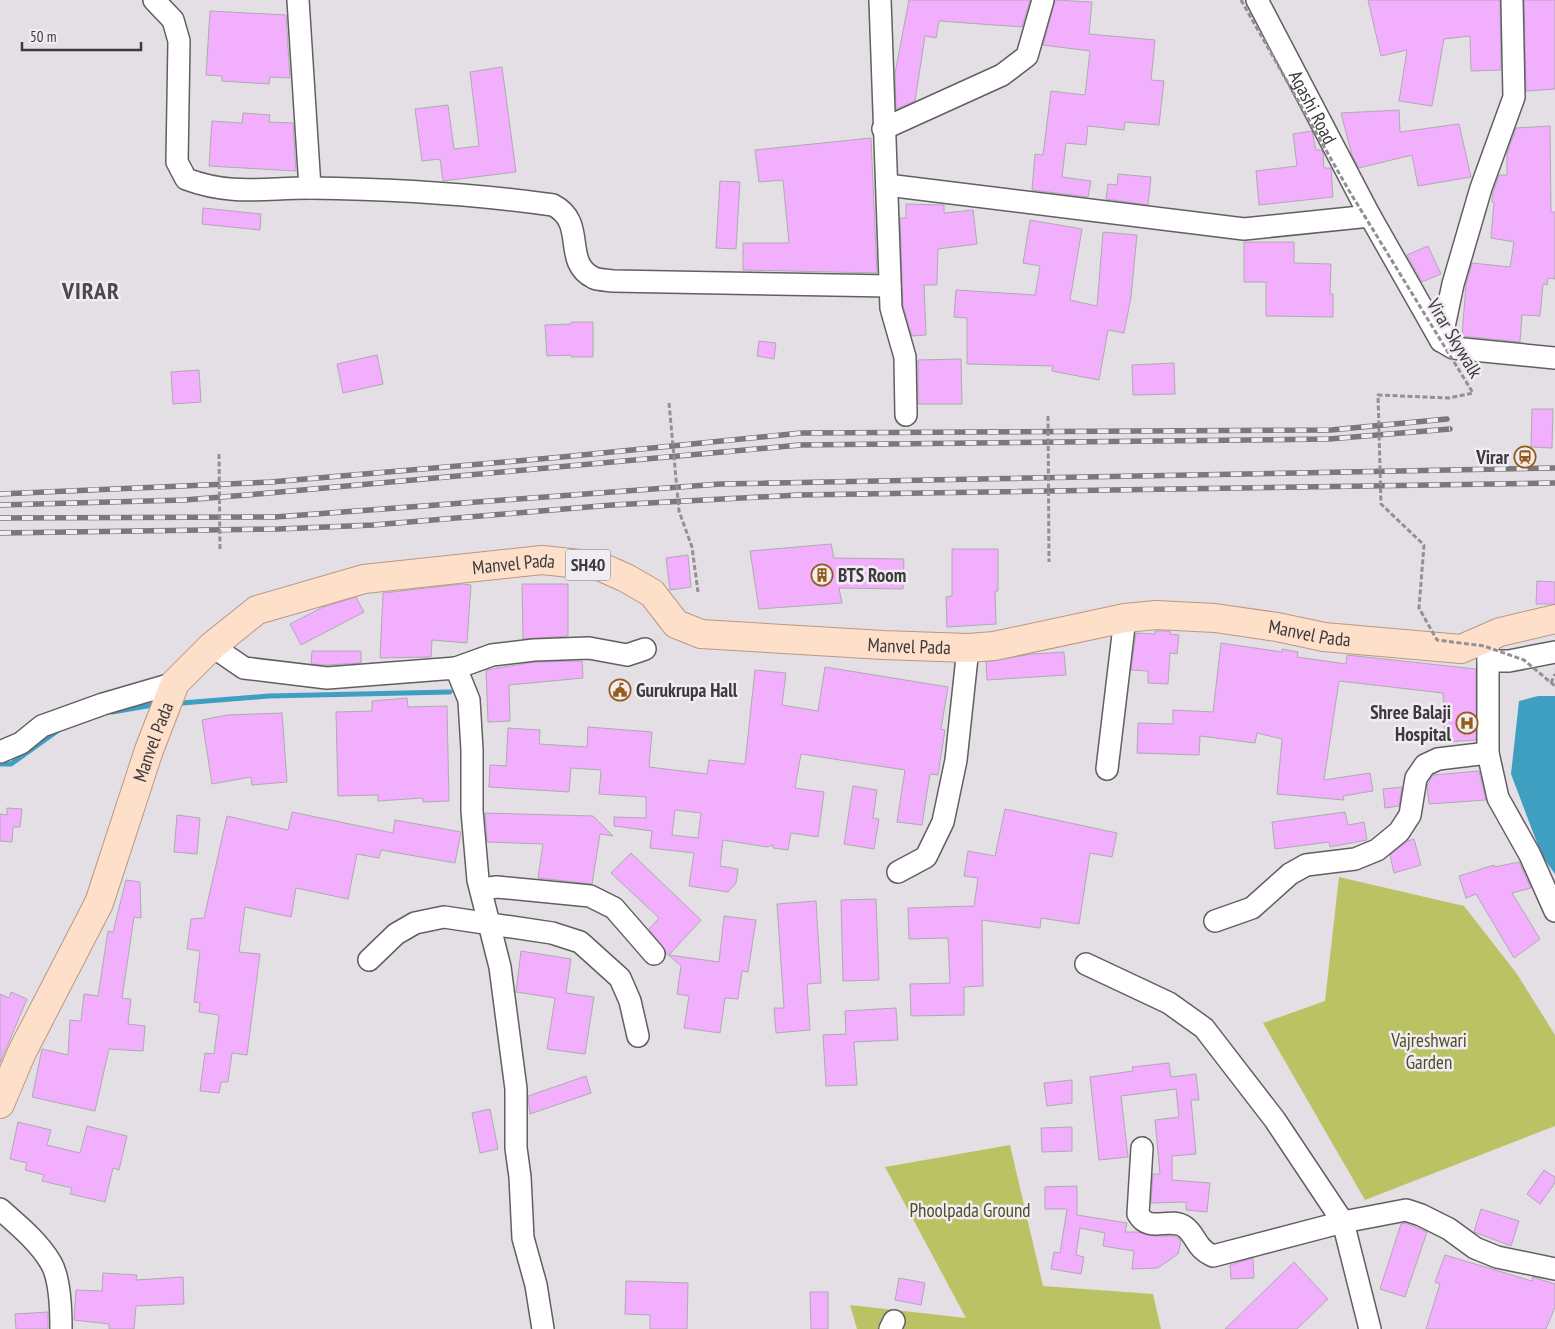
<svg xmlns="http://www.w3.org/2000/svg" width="1555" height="1329" font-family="'PT Sans Narrow',sans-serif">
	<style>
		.green { fill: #bbc264 }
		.water { fill: #3f9fc1 }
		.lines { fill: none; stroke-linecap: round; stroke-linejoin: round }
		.stream { stroke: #3f9fc1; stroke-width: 5 }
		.building { fill: #f1affd; stroke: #afaab0; fill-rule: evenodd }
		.minor-casing { stroke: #625e63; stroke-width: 24 }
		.major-casing { stroke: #ba9881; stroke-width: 30 }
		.path { stroke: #938f94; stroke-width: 3; stroke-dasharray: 5 2.5; stroke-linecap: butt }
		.minor { stroke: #fff; stroke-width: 21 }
		.major { stroke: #fedfca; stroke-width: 28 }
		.rail-casing { stroke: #7b787c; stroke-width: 5.5 }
		.rail { stroke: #f1ecf2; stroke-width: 4; stroke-dasharray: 11; stroke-linecap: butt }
		.path-bridge { stroke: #938f94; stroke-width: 3; stroke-dasharray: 5 2.5; stroke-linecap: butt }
		.labels { text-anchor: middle; stroke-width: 5; stroke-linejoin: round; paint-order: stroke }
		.shield { fill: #f1ecf2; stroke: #726f73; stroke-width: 1 }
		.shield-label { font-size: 18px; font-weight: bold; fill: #3c3a3d }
		.street-label { font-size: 19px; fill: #3c3a3d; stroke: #f1ecf2 }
		.poi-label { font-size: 19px; font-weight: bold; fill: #3c3a3d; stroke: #f1ecf2; text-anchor: end }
		.park-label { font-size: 19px; fill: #4b4f24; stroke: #f1ecf2 }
		.district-label { font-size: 24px; font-weight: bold; letter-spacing: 1px; fill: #4c484d; stroke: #f1ecf2 }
	</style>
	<rect width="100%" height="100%" fill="#e4dfe5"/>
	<path class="green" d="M1339,877l125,29 53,68 38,61v91l-190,74 -102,-177 62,-22z
		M1010,1145l33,141 110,8 8,35h-304l-7,-24 116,13 -81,-151z"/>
	<path class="water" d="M1538,696h17v178l-13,-18 -31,-82 8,-73z"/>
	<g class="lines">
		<path class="stream" d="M182,703l87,-7 181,-4
			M112,712l41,-7
			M0,764h11l49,-35"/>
	</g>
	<path class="building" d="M909,0h121l-8,27 -83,-6 -3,17 -11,-2 -10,65 -19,8 -1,-36z
		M1055,0l37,2 -3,32 66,6 -4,40 13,1 -5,44 -34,-3 -1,8 -36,-4 -2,19 -20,-2 -4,34 29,4 -3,16 -56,-7 3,-36 8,1 8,-64 34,4 5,-44 -47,-6z
		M1368,0h132l1,70 -30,1 -1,-35 -26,3 -12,67 -33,-5 8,-51 -26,6z
		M1524,0h31v89l-29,2z
		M210,11l76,4 4,63 -20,-1 -1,7 -47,-3v-5l-16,-1z
		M502,67l14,105 -73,9 -3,-22 -18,2 -7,-52 33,-4 6,44 25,-3 -9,-74z
		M1399,110l1,22 59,-8 12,53 -53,9 -6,-31 -53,13 -7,-13 -11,-42z
		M243,113l27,2 -1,7 24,1 3,48 -87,-5 3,-45 30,2z
		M1550,126l1,86h4v67l-7,-1 -1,7 -4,-1 -3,32 -18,-1 -2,27 -58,-6 4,-52 6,-21 38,4 4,-25 -23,-4 3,-36h-2l1,-9 6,-18h8v-21l9,-26z
		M1312,131l4,19h5l2,2 1,16h7l2,29 -74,8 -3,-34 41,-5 -4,-32z
		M871,138l6,135 -134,-3v-27h46l-6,-63 -24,2 -4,-32z
		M1118,174l33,3 -3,28 -42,-6 2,-15 9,1z
		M720,181l20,1 -4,67 -20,-1z
		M906,204l38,1v8l29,-3 4,34 -39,5 -1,36h-13l2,50 -14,1 -9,-30 -3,-88h6z
		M203,208l58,6 -1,16 -58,-6z
		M1030,220l52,9 -12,71 27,6 6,-74 34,3 -6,62 -7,36 -16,-3 -9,50 -47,-9 1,-5 -86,-2v-46l-13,-1 2,-27 79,5 5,-29 -17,-3z
		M1244,242h50v21l37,1 -1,30h3v23l-67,-1v-34h-22z
		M1428,246l13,28 -19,8 -15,-27z
		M571,322h22v35h-22v-2l-24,1 -2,-31 26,-1z
		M759,341l17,2 -2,16 -17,-3z
		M377,355l6,29 -40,9 -6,-29z
		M961,359l1,45h-44v-44z
		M1174,363l1,31 -42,1 -1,-30z
		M199,370l2,32 -28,2 -2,-32z
		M1532,409h21l-1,39 -21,-1z
		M831,544l3,14 70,1 -1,30 -64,-1 3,15 -83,6 -9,-58z
		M952,549h46v42h-3l1,33 -49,3 -1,-30 6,-1z
		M688,555l3,32 -21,3 -4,-32z
		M1537,581l18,1v22h-19z
		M462,584l9,1 -4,58 -35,-3 -1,17 -51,1 3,-65z
		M522,584h46v52l-45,3z
		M356,597l8,15 -63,33 -11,-21 33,-17z
		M1155,631h15v3l9,1 -2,19 -7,-1 -2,31 -20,-1v-12l-17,-1 5,-37 19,1z
		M1221,643l61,9v-3l16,3 -1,5 49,7 1,-9 129,14v71l-31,2 -2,-49 -104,-12 -15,99 46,-7 3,18 -30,5 1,4 -67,-6 5,-55 -25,-6 -2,10 -55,-7 -1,19 -62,-2 1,-30 35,1v-14l40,2z
		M312,651h49v12l-34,2 -16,-1z
		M1064,652l2,23 -79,5 -1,-18 46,-8z
		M582,661l1,17 -74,7 1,36 -22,1 -2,-52 49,-8z
		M825,667l123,20 -7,42 4,1 -7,45 -8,-1 -8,51 -25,-3 8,-52 -104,-16 -6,34 29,4 -6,45 -27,-4 -3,17 -15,-2v-3l-6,2 -44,-7 -3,26 18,3 -2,14 -8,9 -39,-6 5,-33 -44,-5 2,-17 -38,-5v-9l32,1v-21l-47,-3 2,-24 -30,-2 -2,24 -80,-5 1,-22 16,1 2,-38 32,2 -1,14 48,3 1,-20 64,5 -3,35 58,7 2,-14 36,4 10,-94 31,3 -4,32 36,6zM675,810l26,3 -3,25 -26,-3z
		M407,698l1,9 39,-1 2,95 -26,1v-4l-45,3v-6l-40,1 -2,-84 36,-1v-10z
		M282,713l5,69 -35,3 -1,-8 -39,7 -10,-64 25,-5z
		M1479,771l7,29 -57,4 -2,-18 6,-11z
		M853,786l24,4 -4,28 6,1 -5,30 -30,-5z
		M1402,787l-3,19 -14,2 -2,-19z
		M7,808l15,1 -2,18h-7l-1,15 -12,-1v-27l7,1z
		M1005,809l112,24 -5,24 -22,-4 -11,71 -38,-6 -1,10 -58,-8 1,66 -19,1v28l-53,1 -1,-32 40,-1 -2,-45 -39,1 -1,-31 66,-2 4,-28 -14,-2 4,-25 27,5z
		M292,812l101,21 2,-13 66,12 -6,31 -74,-13 -2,8 -22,-4 -9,45 -52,-11 -5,29 -46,-10 -6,45 21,2 -13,101 -15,-2 -4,29h-7l-2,11 -19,-2 5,-38 9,1 5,-39 -20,-3 1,-9 -6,-1 6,-51 -13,-2 4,-30 13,-1 23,-102 61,14z
		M1345,812l3,13 16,-3 3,18 -37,7 -1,-5 -54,7 -3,-27z
		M485,813l108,3 20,20 -13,-2 -8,50 -54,-6 5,-34 -56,-2z
		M177,815l23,3 -3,36 -23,-2z
		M1414,839l7,26 -27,8 -4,-18 18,-14z
		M631,853l70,67 -32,35 50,7 5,-46 32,4 -8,52 -6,-1 -4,28 -13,-1 -5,35 -36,-5 5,-32 -12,-2 4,-28 -15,-13 -17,-24 10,-11 -48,-45z
		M1519,862l12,26 -19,5 28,46 -26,19 -38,-64 -10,4 -7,-22 35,-11 1,2z
		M126,880l14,2 1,36 -7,-1 -12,81 9,1 -3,25 17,2 -2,25 -34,-2 -14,62 -63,-14 10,-48 26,6 2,-35 11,1 3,-27 14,2 10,-65 5,1z
		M876,899l3,81 -36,1 -2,-81z
		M816,901l5,82 -14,1 3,46 -34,3 -2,-25h10l-7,-104z
		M521,951l50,8 -5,34 28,4 -9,57 -38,-5 8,-51 -39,-6z
		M11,992l16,7 -27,64v-69l9,4z
		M896,1008l2,32 -44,2 3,43 -31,1 -3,-51 23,-1 -1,-23z
		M1169,1063l2,14 25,-3 3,26h-8l5,54 -24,2v24l38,3 -3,29 -21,-2v-8l-35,1 2,-29h7l-5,-54 24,-3 -3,-28 -55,7 7,61 -29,3 -9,-83 43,-6 -1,-4z
		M586,1076l5,17 -61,21 -2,-18z
		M1072,1080v23l-25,3 -3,-23z
		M490,1109l8,40 -18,4 -8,-40z
		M18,1122l33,8 -4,15 33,8 7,-27 40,10 -8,34 -6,-2 -8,34 -35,-8 2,-6 -30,-7 2,-6 -19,-5 2,-7 -17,-4z
		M1072,1127v24l-30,1 -1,-24z
		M1544,1170l11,7v6l-15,21 -13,-10z
		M1077,1186v29l50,8 -2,9h13l16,4h21l6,5 -3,13 -20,14 -26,1 2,-18 -31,-5 2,-13 -25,-5 -4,27 8,2 -3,17 -30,-5 3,-17 6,1 7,-44h-22v-22z
		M1481,1209l38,12 -8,25 -37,-14z
		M1405,1223l22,9 -22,65 -25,-8 21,-65z
		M1445,1255l87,26 1,-4 22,7v23l-9,22h-120l14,-45 -5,-2z
		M1253,1258l1,20 -23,1 -1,-14z
		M1294,1262l34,37 -31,30h-72z
		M103,1273l34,2 -1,5 47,-3 1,27 -48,2 -2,23h-25v-5l-35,-4 2,-30 26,1z
		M899,1278l26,5 -4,22 -26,-5z
		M626,1281l62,2 -1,46h-37v-14l-25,-1z
		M810,1292h18v37h-17z
		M48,1312v17h-32l-1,-15z"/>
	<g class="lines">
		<g class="minor-casing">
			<g id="minor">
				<path d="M154,0l19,20 6,21 -2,121 9,17c46,17 77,9 124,9 80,1 164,6 243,17 35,18 8,57 41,73 5,2 13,2 19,3l277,5"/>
				<path d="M298,0l12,188"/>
				<path d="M880,0l11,308 14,49 1,58"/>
				<path id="s1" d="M1257,0l113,216 71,125 12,7 102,10"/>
				<path d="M883,129l119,-54 25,-19 16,-56"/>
				<path d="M887,185l357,44 126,-13"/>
				<path d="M1441,341l12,-57 28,-96 33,-91 -2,-97"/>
				<path d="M1488,638v115l10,45 32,57 25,56"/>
				<path d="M212,646l32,22 83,10 129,-10 13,32 3,50v61l6,69 22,87 16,122v59l4,29 3,61 13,47 7,44"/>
				<path d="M1488,661h21l46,-9"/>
				<path d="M456,668l36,-13 42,-5 55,-2 38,7 18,-6"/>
				<path d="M0,752l21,-9 21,-17 61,-22 72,-21"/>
				<path d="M1107,769l18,-151"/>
				<path d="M898,872l28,-15 17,-35 13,-62 12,-112"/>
				<path d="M481,889l16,-2 93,9 24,12 40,46"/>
				<path d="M1215,921l37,-13 38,-34 16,-9 49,-6 22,-9 22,-18 11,-17 6,-37 9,-13 13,-6 50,-6"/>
				<path d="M369,960l27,-26 19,-11 29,-6 108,16 28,9 40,36 10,23 8,35"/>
				<path d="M1086,964l83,39 35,25 71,92 68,102 27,107"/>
				<path d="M1142,1148l-4,66c11,20 32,2 47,13 12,9 10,21 28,29l130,-34 63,-12 15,5 28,14 26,19 22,9 58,12"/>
				<path d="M0,1209c18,16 39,33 51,54 9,15 10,48 10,66"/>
				<path d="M890,1329l4,-8"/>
			</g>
		</g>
		<g class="major-casing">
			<g id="major">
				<path id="s2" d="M0,1104l22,-52 77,-149 50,-153 26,-67 37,-37 45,-36 107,-31 178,-19 57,6 27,12 26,15 24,31 25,10 182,11 85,3 26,-2 131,-28 31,-3 59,3 62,9 47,10 137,12 39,-17 55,-13"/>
			</g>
		</g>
		<path class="path" d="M1551,683l4,-9"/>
		<use href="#minor" class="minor"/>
		<use href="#major" class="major"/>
		<g class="rail-casing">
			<path id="rail" d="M0,494l271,-12 291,-25 239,-24 530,-3 116,-11
				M0,505l184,-5 74,-6 542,-49 529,-6 121,-10
				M0,518l275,-1 445,-33 835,-16
				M0,533l278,-4 95,-4 239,-20 186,-10 757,-12"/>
		</g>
		<use href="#rail" class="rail"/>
		<path class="path-bridge" d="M1241,0l107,189 125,204 -24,5 -71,-3 3,109 43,41 -5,63 18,32 47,6 40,14 31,26
			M669,403l10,108 13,36 6,45
			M1048,416l1,146
			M219,454l1,97"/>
	</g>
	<defs>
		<g id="station-ring" transform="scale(1.125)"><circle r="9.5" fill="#f1ecf2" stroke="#955b19" stroke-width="1.5"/><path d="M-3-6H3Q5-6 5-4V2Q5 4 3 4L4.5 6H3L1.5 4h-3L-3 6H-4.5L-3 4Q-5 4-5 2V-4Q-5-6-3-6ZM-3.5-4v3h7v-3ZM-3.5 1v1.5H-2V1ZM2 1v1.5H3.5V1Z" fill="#955b19"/></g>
		<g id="building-ring" transform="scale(1.125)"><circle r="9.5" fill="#f1ecf2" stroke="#955b19" stroke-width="1.5"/><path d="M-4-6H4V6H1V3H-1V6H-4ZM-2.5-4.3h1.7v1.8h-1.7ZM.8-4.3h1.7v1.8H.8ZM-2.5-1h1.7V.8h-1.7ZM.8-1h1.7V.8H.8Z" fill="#955b19"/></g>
		<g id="civic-ring" transform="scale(1.125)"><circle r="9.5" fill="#f1ecf2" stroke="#955b19" stroke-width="1.5"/><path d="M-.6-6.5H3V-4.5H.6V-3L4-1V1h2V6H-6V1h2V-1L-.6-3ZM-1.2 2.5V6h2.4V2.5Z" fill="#955b19"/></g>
		<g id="hospital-ring" transform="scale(1.125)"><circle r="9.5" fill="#f1ecf2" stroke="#955b19" stroke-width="1.5"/><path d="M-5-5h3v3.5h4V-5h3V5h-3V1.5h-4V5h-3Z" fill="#955b19"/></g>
	</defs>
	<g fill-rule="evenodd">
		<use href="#station-ring" x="1525" y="457"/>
		<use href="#building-ring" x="822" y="575"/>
		<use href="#civic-ring" x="620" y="690"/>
		<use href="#hospital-ring" x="1467" y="723"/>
	</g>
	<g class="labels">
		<rect class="shield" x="565.5" y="549.5" width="45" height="31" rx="4"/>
		<g class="shield-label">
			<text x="588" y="571">SH40</text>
		</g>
		<g class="street-label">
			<text dy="7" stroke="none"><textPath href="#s1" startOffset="121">Agashi Road</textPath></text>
			<text transform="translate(1455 338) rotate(59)" y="7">Virar Skywalk</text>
			<text dy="7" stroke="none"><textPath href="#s2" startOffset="829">Manvel Pada</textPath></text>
			<text dy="7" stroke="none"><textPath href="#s2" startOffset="1654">Manvel Pada</textPath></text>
			<text dy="7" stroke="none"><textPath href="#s2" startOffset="1249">Manvel Pada</textPath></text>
			<text dy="7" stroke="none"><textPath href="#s2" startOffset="394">Manvel Pada</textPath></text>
		</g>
		<g class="poi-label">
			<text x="1509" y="464">Virar</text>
			<text x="838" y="582" text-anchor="start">BTS Room</text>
			<text x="636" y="697" text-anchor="start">Gurukrupa Hall</text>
			<text x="1451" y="719">Shree Balaji<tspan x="1451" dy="22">Hospital</tspan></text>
		</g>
		<g class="park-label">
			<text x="1429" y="1047">Vajreshwari<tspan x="1429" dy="22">Garden</tspan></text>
			<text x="970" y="1217">Phoolpada Ground</text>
		</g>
		<g class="district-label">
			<text x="91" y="299">VIRAR</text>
		</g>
	</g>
	<path d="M22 42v8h119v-8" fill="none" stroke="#3c3a3d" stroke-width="2.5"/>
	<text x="30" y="42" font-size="15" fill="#3c3a3d" stroke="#f1ecf2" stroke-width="4" paint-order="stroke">50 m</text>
</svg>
